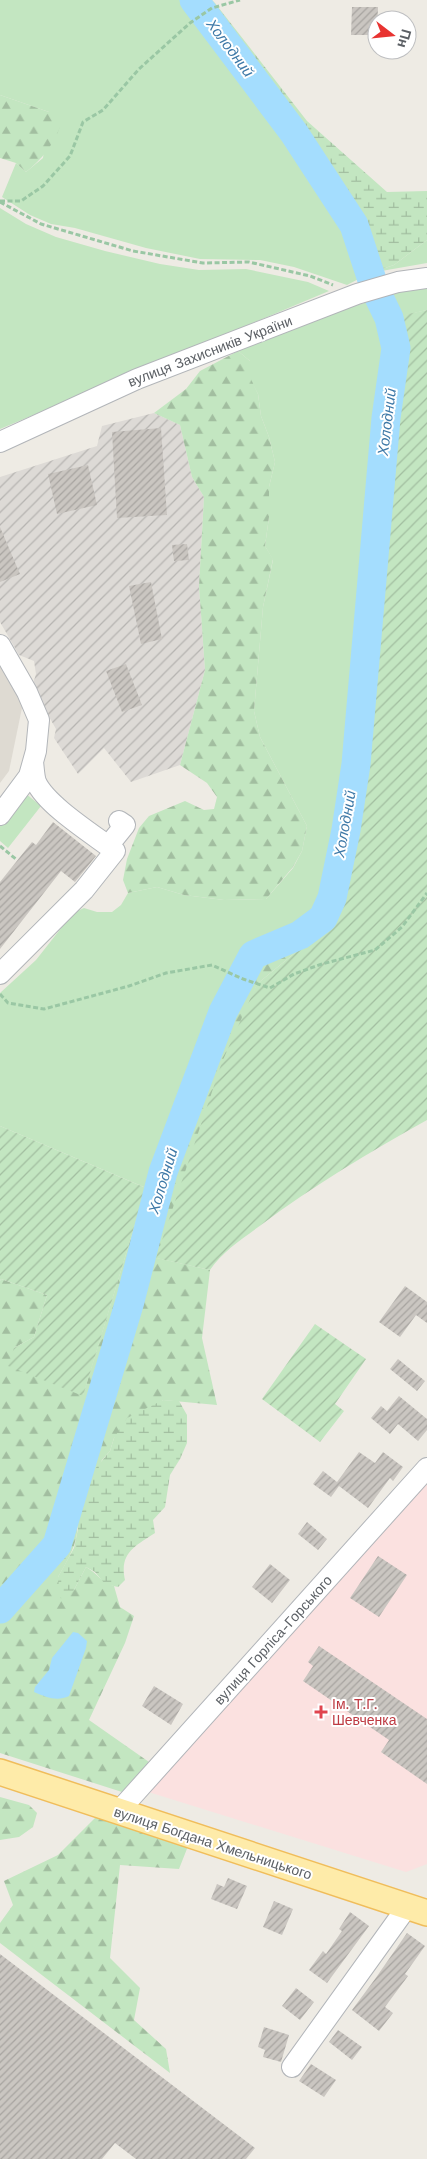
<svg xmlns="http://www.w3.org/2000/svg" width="427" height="2159" font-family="'Work Sans',sans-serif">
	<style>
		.industrial { fill: url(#industrial-furrows) }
		.education { fill: #dedad2 }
		.medical { fill: #fbe1e0 }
		.grass { fill: #c3e6c1 }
		.forest { fill: url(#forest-firs) }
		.wetland { fill: url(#wetland-marsh) }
		.garden { fill: url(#garden-furrows) }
		.water { fill: #a4ddfe }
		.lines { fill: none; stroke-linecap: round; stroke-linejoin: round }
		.river { stroke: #a4ddfe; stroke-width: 29 }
		.building { fill: url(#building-hatch) }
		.minor-casing { stroke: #b2b5b9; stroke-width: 22 }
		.major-casing { stroke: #f0bd5b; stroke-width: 28 }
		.path { stroke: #9ac7a4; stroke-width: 3; stroke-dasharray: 5 2.5; stroke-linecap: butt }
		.minor { stroke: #fff; stroke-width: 20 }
		.major { stroke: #feeba9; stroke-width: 25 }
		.health-dot { fill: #e0444e; stroke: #fff; stroke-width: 2 }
		.labels { text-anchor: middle; stroke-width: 4; stroke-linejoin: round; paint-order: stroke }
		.street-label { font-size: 14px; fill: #5c6065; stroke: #fff }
		.health-label { font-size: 14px; fill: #be3a42; stroke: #fff; text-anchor: start }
		.water-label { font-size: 15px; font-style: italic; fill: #3e79a7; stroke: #fff }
	</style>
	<defs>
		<pattern id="industrial-furrows" width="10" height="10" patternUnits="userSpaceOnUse" patternTransform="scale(1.25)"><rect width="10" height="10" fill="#dddad6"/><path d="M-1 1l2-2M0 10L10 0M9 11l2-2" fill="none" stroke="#b6b4b1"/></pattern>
		<pattern id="forest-firs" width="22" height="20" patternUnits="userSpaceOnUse" patternTransform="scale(1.25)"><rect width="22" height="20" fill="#c3e6c1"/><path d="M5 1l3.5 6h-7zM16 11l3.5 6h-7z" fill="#a2bea0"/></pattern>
		<pattern id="wetland-marsh" width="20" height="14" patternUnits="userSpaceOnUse" patternTransform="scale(1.25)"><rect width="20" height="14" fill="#c3e6c1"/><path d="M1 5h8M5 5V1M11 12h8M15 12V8" fill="none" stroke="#a2bea0"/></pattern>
		<pattern id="garden-furrows" width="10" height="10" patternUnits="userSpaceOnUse" patternTransform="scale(1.25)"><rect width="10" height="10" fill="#c3e6c1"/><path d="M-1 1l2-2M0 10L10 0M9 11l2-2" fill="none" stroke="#a2bea0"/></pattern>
		<pattern id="building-hatch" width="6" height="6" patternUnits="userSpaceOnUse" patternTransform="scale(1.25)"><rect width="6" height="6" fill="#cac6c1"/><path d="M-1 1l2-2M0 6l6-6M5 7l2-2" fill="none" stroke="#a7a4a0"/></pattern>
	</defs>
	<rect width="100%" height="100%" fill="#eeebe4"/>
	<path class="industrial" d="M154,413l26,12 12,52 12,20 -5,89 6,84 -25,95 -49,17 -27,-34 -26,26 -24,-36 2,-9 -24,-42 4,-13 -2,-13 -15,-6 -19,-33v-145l97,-31 5,-20z"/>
	<path class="education" d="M0,661l23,42 -14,68 -9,12z"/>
	<path class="medical" d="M427,1478v386l-21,8 -264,-82z"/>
	<path class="grass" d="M0,0h194l100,133 60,92 16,48 24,-8 33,-25v23l-57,10 -23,12 -53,-18 -34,-7 -60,-1 -54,-11 -71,-20 -24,-4 -21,-9 -28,-18 14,-34 10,9 17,-14 6,-46 -49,-17z
		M0,208l26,16 30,13 49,14 55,13 39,6 47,-1 62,13 21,9 -329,138z
		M427,284v26l-38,9 7,29 -10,70 -30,346 -10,66 -14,68 -9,20 -78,55 -22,39 -16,41 -44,119 -5,21 -158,-67v-133l36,-33 37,-47 11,-5 13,4h15l9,-7 7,-12 29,-6 27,8 40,5 42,-1 27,-31 9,-17 5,-25 -47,-89 -6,-26 9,-104 10,-47 -8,-14 4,-29v-30l6,-25 -6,-25 -8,-21 -3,-22 -9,-17 1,-16 -12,-10 47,-24z
		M25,793l16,13 -33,42 -8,-7v-15z"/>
	<path class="forest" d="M0,95l49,17 11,15c-8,20 -18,32 -34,45l-10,-9 -16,-5z
		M238,351l12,10v16l8,17 3,22 8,21 6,25 -6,25v30l-4,29 8,13 -10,48 -9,104 6,26 47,89 -5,25 -9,16 -27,32 -42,1 -40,-5 -27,-8 -29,6 -5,-13 4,-21 12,-31 10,-12 36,-15 19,9 10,-1 3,-12 -10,-14 -27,-18 25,-95 -6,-84 5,-89 -12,-20 -12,-52 -26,-12 32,-24 14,-18z
		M346,830l-6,81 -44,41 -39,32 -100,274 53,12 -8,68 15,67 -54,-5 -49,38 -4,13 -8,9 -25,58c3,23 -8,40 -19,59l16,13 12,-23c11,6 16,16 28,19l6,21 14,9 -9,27 -36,77 60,42 -27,30 -122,-39v-472l1,-2 46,16 -13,42 -20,11 69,47 63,-207 12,4 5,-20 60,-160 30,-57 47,-20 23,-17 9,-20z
		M0,1797l29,8 8,8 -4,14 -14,10 -19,3z
		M105,1808l87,28 -13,33 -59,-4 -10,93 30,30 -6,32 32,29 4,24 -170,-130v-20l13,-18 -9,-24 54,-26z"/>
	<path class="wetland" d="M194,0h18l3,3 92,118 80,71 40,-1v49l-33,25 -24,8 -16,-48z
		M163,1400l16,1 8,14v28l-7,16 -10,16 -5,32 -12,13 2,13c-20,13 -36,20 -30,47l-7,7 -13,-3 -10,-12 -9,-5 -12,23 -8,9 -6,-1 -2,-21 16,-29 4,-19 -1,-11 4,-23 14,-26 15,-18 4,-13 13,-20z"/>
	<path class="garden" d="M427,310v810c-57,32 -113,65 -166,105 -19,14 -38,26 -51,45l-54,-12 66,-196 35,-78 39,-32 44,-42 6,-80 10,-66 30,-346 10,-70 -7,-30z
		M0,1126l146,62 -63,208 -75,-30 6,-18 20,-11 13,-42 -46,-16 -1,2z
		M315,1324l51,35 -31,45 9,7 -24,31 -58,-43z"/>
	<path class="water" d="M73,1632l5,1 9,8 -1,7 -17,48c-12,6 -23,1 -35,-4l1,-5 14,-17 3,-12z"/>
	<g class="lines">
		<path class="river" d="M0,1609l57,-64 73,-244 33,-129 60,-160 30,-57 47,-20 23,-17 9,-20 14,-68 10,-66 30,-346 10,-70 -7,-30 -14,-29 -21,-64 -60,-92 -100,-133"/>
	</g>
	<path class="building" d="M352,7h26l-1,28h-26z
		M161,428l6,87 -50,3 -5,-86z
		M88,465l9,40 -40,9 -9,-40z
		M0,527l20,47 -20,8z
		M187,544l2,16 -15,1 -2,-16z
		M151,582l11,57 -21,5 -12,-58z
		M126,664l16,41 -20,7 -16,-41z
		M53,822l43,34 -21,26 -14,-11 -61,78v-67l32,-40 4,3z
		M405,1286l22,16v21l-11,-8 -16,22 -21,-15z
		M398,1359l27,22 -8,10 -27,-22z
		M399,1396l28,23v11l-9,11 -20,-17 -8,10 -19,-16 10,-12 6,5z
		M359,1452l16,11 8,-11 20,15 -10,14 -3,-3 -22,30 -29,-22 -8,11 -18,-13 10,-13 14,11z
		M307,1522l20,17 -9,11 -20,-16z
		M378,1556l29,19 -28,42 -29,-19z
		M270,1564l20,16 -18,23 -20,-16z
		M319,1646l108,73v65l-46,-32 8,-12 -86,-59 10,-15 -5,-4z
		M154,1686l29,18 -12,21 -29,-19z
		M228,1878l19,8 -10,23 -26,-10 6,-15 7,3z
		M274,1901l19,8 -11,26 -19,-8z
		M350,1912l19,14 -42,57 -18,-13 14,-19 3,3 16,-23 -3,-2z
		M407,1933l18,13 -20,28 3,2 -23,31 8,6 -14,18 -27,-21 23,-31z
		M0,1954l255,194 -9,11h-110l-21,-16 -13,16h-102z
		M296,1988l18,14 -14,18 -18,-14z
		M264,2027l25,8 -8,27 -18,-5 2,-7 -7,-3z
		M338,2030l24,17 -10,13 -23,-18z
		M311,2064l25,16 -12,17 -25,-16z"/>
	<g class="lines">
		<g class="minor-casing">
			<path id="minor" d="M0,442l137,-63 220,-85 41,-12 29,-4
				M0,645l27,47 12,28 -3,31 -7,25 -29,39
				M108,846l17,-21 -6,-4
				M0,974l84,-84 31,-39c-21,-16 -69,-46 -79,-69 -2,-6 -2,-13 -3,-20
				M118,1812l309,-344
				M292,2067l115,-160"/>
		</g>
		<g class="major-casing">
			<path id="major" d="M0,1772l427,141"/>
		</g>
		<path class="path" d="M0,201h21l22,-15 27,-30 13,-34 20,-12 36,-41 51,-46 22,-15 28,-8
			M0,202l41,22 92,27 70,12 46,-1 61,14 23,9
			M0,846l17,14
			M0,994l8,9 36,6 85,-23 37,-13 46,-8 31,14 27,9 24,-14 28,-10 53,-14 27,-23 25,-34"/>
		<use href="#minor" class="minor"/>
		<use href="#major" class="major"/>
	</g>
	<path class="health-dot" d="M318.5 1704.5h5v5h5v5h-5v5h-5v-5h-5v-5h5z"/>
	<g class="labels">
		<g class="street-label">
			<text transform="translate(210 351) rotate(-21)" y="5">вулиця Захисників України</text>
			<text transform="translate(273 1640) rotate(-48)" y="5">вулиця Горліса-Горського</text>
			<text transform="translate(213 1843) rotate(18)" y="5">вулиця Богдана Хмельницького</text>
		</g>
		<g class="health-label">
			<text x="332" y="1709">Ім. Т.Г.<tspan x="332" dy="16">Шевченка</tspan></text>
		</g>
		<g class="water-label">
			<text transform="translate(230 48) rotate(53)" y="5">Холодний</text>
			<text transform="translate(387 422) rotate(-83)" y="5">Холодний</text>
			<text transform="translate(345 824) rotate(-80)" y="5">Холодний</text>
			<text transform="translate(163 1181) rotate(-73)" y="5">Холодний</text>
		</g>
	</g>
	<g transform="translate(392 35) rotate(106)"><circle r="24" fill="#ffffff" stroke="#bebfc1"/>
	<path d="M0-4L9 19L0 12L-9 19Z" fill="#e83331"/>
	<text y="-8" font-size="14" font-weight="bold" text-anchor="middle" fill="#5c6065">Пн</text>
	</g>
</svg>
